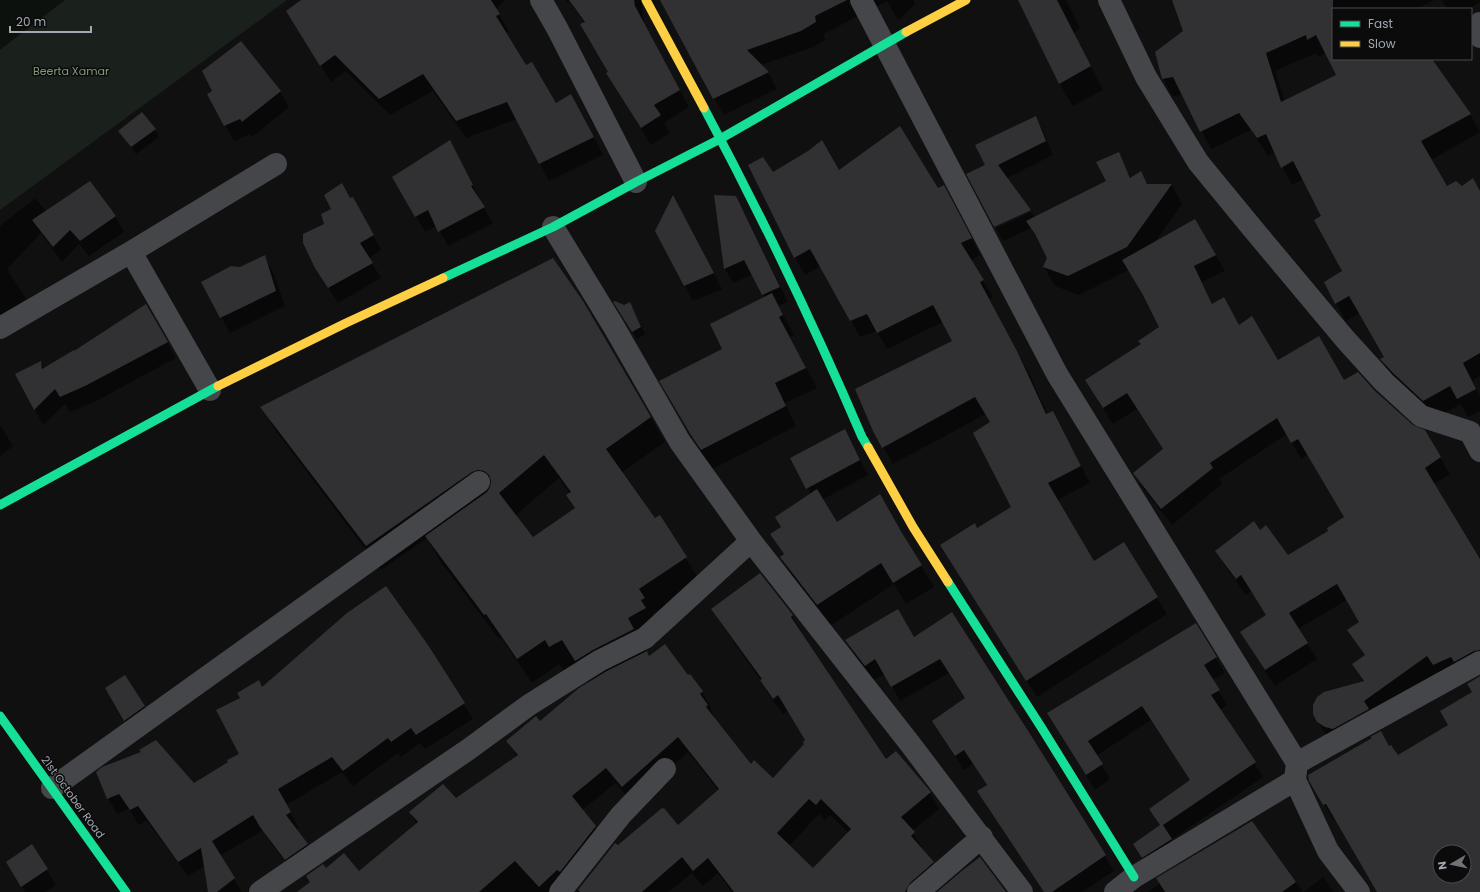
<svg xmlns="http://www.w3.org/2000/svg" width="1480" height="892" font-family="Poppins,sans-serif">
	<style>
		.green { fill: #1a201b }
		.shadow { fill: #0007; fill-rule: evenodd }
		.building { fill: #313133; fill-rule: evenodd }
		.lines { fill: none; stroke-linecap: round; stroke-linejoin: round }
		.street { stroke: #444649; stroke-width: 22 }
		.fast { stroke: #16e098; stroke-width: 9 }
		.slow { stroke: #ffcf43; stroke-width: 9 }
		.labels { text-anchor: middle; stroke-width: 3; stroke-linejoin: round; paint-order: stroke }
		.park-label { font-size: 11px; fill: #7d9a7a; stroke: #0b0b0c }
		.street-label { font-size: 11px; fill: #a2a8b1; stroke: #0b0b0c }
	</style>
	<rect width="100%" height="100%" fill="#101011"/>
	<path class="green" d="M0,0h287l-287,210z"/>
	<path class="shadow" d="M0,0h65l-65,50z
		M303,0h202l-9,9 13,23 -3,1 20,33 30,39 25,8 22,42 -54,26 -32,-62 -51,19 -33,-47 -43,24 -44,-44 -15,11 -33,-53z
		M566,0h75l3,24 45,83 -25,16 6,10 -19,12 -33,-55 -33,-67 -16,-22 -2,1z
		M674,0h239l2,4 -17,16 -11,-19 -9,5 -6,-2 -14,12 -34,18 1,6 -14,8 -50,17 7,7 9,17 -53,26 -10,-17z
		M1025,0h41l14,28 -6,5 29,57 -30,16 -14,-23z
		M1173,0h262l-19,9h-83v50h72l65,55 10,18 -49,28 16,27h15l18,5v184l-8,5 8,15v15l-12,6 -7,-13 -27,14 -42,-41 -11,-18 4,-2 -25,-44 -14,8 -10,-18 8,-31 -22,-56 -19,-37 -11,6 -17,-33 -7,4 -17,-26 -40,19 -28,-55 -10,3 -10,-18 21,-48zM1316,53l3,4 7,-4 11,23 -52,25 -10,-30z
		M1442,0h38v2l-11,7h-22z
		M280,92l9,15 -37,30 -2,-3 -16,7 -9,-16z
		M1036,118l7,13 10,24 -46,23 -20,-12z
		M155,130l4,7 -23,17 -17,-23z
		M1118,153l13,25 10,-6 7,13h24l10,19 -28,39 41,-23 30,51 -23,11 11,22 64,57 98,31 37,34 12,5 26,43 -16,10 45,74 1,-1v112l-36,12 -7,-9 -64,46 -45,20 -10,-16 46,-40 -10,-18 11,-8 -16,-25 11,-9 -13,-22 -49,29 19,30 -42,27 -24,-37 16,-34 -16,-24 -5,4 -20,-28 -10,-16 44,-20 28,26 42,-26 16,-13 -37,-64 -8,5 -14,-25 -68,45 3,5 -50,41 -28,-35 -10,-17 29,-23 -26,-41 -24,15 -27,-43 56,-36 18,-17 -14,-29 -17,-29 -50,25 -24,-9 -11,-19 4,-9 -17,-30 -28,13 -7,-13 35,-16 4,6 72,-36z
		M458,156l23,45 -1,1 13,21 -45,23 -11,-20 -12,6 -32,-55z
		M750,165l23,8 66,-1 99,17 15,14 27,52 -9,5 22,37 -4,2 38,70 21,46 14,14 28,54 -33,17 37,63 30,-19 43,70 -130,83 -85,-134 25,-34 35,-22 -21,-84 -5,-9 -93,50 -19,-33 80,-89 -11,-20 -56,27 -10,-18 -17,6 -39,-71 -16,9 -10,-17z
		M715,196l21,1 8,15 44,90 -10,4 16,29 -5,2 28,51 -32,15 11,23 -83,43 -10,-14 -42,-74 62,-32 42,-52 -12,-23 -20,9 -8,-14z
		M673,197l49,92 -29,12 -37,-70z
		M35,198l11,13 69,5 9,16 -35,24 -10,-12 -17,18 -21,-29 -34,36 19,30 -26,19v-92z
		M350,199l11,14 20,37 -12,8 12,20 -43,25 -13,-20v-59z
		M264,257l9,15 12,34 -55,27 -28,-50 38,-15z
		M583,301l82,141 -44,31 34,47 4,-3 42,65 -48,32 5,9 -17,20 8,14 39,19 2,-1 12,17 9,16 -1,1 7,14 34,43 22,14 32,-36 1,-3 -18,-31 -5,4 -13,-17 -9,-16 -39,-56 -9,-16 47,-35 32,42 10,16h-1l85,129 44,32 9,16 -27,22 11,18 -1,1 11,13 9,15 -16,14h-194l-14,-19 -15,13 -11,-13 -23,19h-92l38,-48 2,3 61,-21 41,-35 -31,-39 -56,50 -16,-19 -34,27 13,17 10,16 -39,49h-251l11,-23 33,4 58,-49 -7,-11 46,-14 61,-42 -9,-16 31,-19 50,-39 -12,-20 -13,8 -5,-7 -27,19 -31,-45 -2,1 -59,-78 -13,-23 -46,32 -105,-139 -14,-24zM559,478l11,16 -3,2 8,13 -42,29 -18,-22zM819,814l6,6 5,-5 19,18 -36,37 -24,-24z
		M615,302l19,9 11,23 -8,5z
		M146,305l30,53 -82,44 -24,10 -5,-8 -22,21 -26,-51 23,-12 5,7 29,-16z
		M0,425l13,21 -13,10z
		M845,430l23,45 -46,25 15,23 66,14 31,50 -28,17 -12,-20 -64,42 -36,-47 -13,-21 3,-2 -12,-22 10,-7 29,-33 -19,-36z
		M952,613l80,124 82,134 -32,21h-38l-57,-86v-20l-14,-22 -9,6 -22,-34 -9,-15 33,-22 -17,-26 -49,28 -15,-27 -11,6 -19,-25 -9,-15 67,-2z
		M1195,624l30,49 -13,7 15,25 -7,5 43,67 -92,63 9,15 -38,4 -8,-15 26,-18 -10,-17 41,-28 -40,-61 -55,36 14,23 -15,11 -38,-62z
		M427,645l46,74 -48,30 -5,-6 -19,14 -3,-4 -45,33 -11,-14 -56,33 13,23 -3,2 11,14 9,16 -21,14 -24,-31 -8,-13 -43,26 22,36h-33l-4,-26 -17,10 -41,-55 -8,4 -10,-16 -12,5 -9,-16 -11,-26 96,12 47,-30 22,-66z
		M1480,677v215h-102l-42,-73 -2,2 -25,-43 63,-39 -1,-1 9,-6 9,15 8,10 53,-32 23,-33zM1440,852h24v24h-24z
		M107,688l37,18 9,16 -20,14z
		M1252,822l51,70h-155l12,-9z
		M32,846l24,39 -11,7h-20l-9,-15z
		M1323,877l11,15h-30z"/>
	<path class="building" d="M301,0h190l9,14 -4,2 30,49 6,-3 24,41 15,-9 23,43 -55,27 -32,-62 -51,19 -33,-47 -44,25 -44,-44 -15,11 -34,-55z
		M569,0h65l1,6 45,84 -26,15 7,10 -20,13 -35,-55 2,-1 -28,-48 5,-2z
		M660,0h187l-32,16 1,6 -15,9 -54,19 22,22 -56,27z
		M1018,0h39l34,66 -32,18z
		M1172,0h161v59h99l39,55 -50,27 26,45 9,-5 6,5 11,-8 7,13v162l-17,10 13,26 -19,10 -7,-13 -27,15 -30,-28 -13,-14 4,-2 -35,-61 -14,8 -11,-22 18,-11 -28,-51 7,-4 -28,-55 -12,7 -15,-34 -9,4 -18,-25 -39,19 -27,-55 -11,2 -7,-27 28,-21zM1306,35l1,5 9,-5 20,40 -55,27 -15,-49z
		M241,41l40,50 -39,31 -2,-3 -16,7 -17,-32 5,-3 -10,-20z
		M142,112l14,17 -25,18 -13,-16z
		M1036,116l10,25 -48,24 33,45 -37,17 -28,-53 19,-9 -10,-20z
		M900,126l38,62 6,-3 28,53 -11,5 23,37 -4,2 37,69 29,63 7,-3 28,55 -33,17 46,78 30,-19 34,55 -132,84 -86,-136 35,-22 2,5 34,-21 -38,-74 17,-11 -15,-25 -93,51 -9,-17 -18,-42 97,-48 -19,-36 -56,28 -10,-19 -17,7 -40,-72 -16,9 -46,-93 15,-8 10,15 35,-21 14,-11 17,30z
		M450,140l23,45 -2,1 14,21 -47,25 -10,-22 -13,7 -23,-40z
		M1119,152l11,26 11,-7 6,13h25l-45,63 -59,29 -25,-9 4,-9 -12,-24 -9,-13 80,-40 -10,-19z
		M90,181l26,35 -36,25 -10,-11 -17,17 -21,-27z
		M342,183l8,15 3,-1 21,38 -14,8 13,20 -45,25 -13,-20 -12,-25v-9l21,-10 -3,-10 10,-5 -7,-14z
		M673,195l41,78 -30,13 -29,-55z
		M714,195l22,1 44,91 -18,8 -18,-35 -20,9z
		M1195,219l21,36 -22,11 18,38 12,-7 15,28 13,-9 26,44 41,-24 25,44 14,-8 17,19 38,34 12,5 16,27 -16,11 55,91v91l-6,1 -20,11 -3,-5 -18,8 -6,-9 -63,45 5,8 -36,20 -8,-2 -8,-5 -4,-8v-9l4,-8 7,-5 40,-11 -12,-17 13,-9 -18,-25 12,-8 -22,-38 -48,29 19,30 -43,27 -25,-38 26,-17 -25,-40 -5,4 -21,-28 39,-30 6,9 6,-5 22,30 40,-24 -1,-3 17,-11 -46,-78 -7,4 -14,-25 -67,45 3,5 -52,41 -28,-36 30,-24 -36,-56 -24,15 -18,-28 56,-36 -3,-3 21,-14 -16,-32 -21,-35z
		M265,255l11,36 -56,27 -19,-36 30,-16 9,1z
		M553,258l30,43 68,116 -45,32 49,69 5,-3 27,42 -48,32 6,9 -4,2 5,8 -18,10 6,11 -41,21 -18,11 -13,-21 -13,7 -4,-7 -28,19 -31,-45 -2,1 -59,-79 62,-44 3,-5 1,-6 -2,-6 -5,-4 -6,-1 -6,2 -106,74 -106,-139zM544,455l27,37 -5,3 9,13 -42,29 -34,-44z
		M772,293l11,22 -4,2 27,51 -31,15 11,23 -85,44 -10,-15 -32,-54 63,-32 -12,-25z
		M615,301l9,4 6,-3 11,25 -9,5 -19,-30z
		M146,304l22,38 -83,44 -25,11 -5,-8 -21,21 -19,-36 26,-13 1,8 32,-19v1z
		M845,429l15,31 -54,29 -16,-31z
		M817,489l20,33 43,-28 22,39 20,32 -29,18 -12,-20 -64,42 -37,-48 4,-3 -14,-20 11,-7 -6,-10z
		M760,573l33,42 -2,2 95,142 10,-8 35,41 -30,25 14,15 -4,4 23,26 -24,21 -5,9h-171l-26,-34 -15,13 -11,-14 -40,35h-62l-2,-2 37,-47 3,2 44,-37 1,1 1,-1 14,17 41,-36 -41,-52 -56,50 -16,-19 -34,28 24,30 -36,46 -3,-2 -18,17 -24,-26 -36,31h-182l13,-10 -4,-6 17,-12 3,4 18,-15 15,18 59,-49 -9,-10 34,-28 13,14 62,-43 -12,-14 30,-25 4,5 39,-33 26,-16 42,-21 2,5 16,-12 23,31 2,-1 13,17 -3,3 8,11 -2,2 45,57 3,-4 19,18 31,-34 -1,-2 2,-2 -27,-45 -5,4 -13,-19 2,-1 -51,-70zM809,799l7,6 5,-6 30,30 -38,39 -36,-35z
		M386,586l42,59 37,58 -49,32 -5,-7 -20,14 -3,-4 -45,33 -11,-14 -54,32 13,23 -5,3 22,29 -23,16 -25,-33 -7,-12 -41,26 23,37 -18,14h-9l-7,-44 -23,14 -40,-56 -8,4 -11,-16 -12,5 -11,-27 6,-5 39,-15 -2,-2 17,-10 38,43 34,-21 -1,-2 12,-6 -23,-44 24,-12 -3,-5 22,-13 3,7 85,-74z
		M898,609l16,28 38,-25 80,125 74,118 -54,37h-8l-67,-101 10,-6 -23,-35 -9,6 -23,-35 33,-23 -25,-39 -49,28 -16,-28 -10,7 -20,-26z
		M1196,623l21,34 -13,8 16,25 -9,5 45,67 -93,63 9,14 -30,19 -9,-14 27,-19 -11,-16 41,-29 -48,-74 -54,35 15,23 -17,11 -39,-62z
		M125,675l20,31 -21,15 -19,-33z
		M1480,676v216h-103l-51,-88 -3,1 -14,-24 -1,-6 64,-37 -2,-1 11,-6 8,15 2,-1 7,10 50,-30 -8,-14 32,-19 -5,-8zM1440,852h24v24h-24z
		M1252,821l44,61 -14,10h-117l-9,-14z
		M32,844l16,25 -27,18 -15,-25z
		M980,857l26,35h-69l26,-22z"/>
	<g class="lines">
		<path class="street" d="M541,0l16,28 79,154
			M861,0l196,374 240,389
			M1109,0l37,77 52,85 55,67 92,110 39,43 37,34 49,16 10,19
			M1480,23l-2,2 2,12
			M553,227l61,100 66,115 71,99 160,204 111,147
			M131,252l79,138
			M0,328l131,-76 145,-88
			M1295,780l33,71 31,41
			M52,788l427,-306
			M260,892l209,-143 60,-44 70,-44 46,-23 106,-97
			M560,892l61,-77 44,-46
			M918,892l64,-55
			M1115,892l19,-15 161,-97 2,-17 183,-101"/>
		<path class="fast" d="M704,108c57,107 110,217 158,329l6,10
			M443,278l110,-51 83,-45 84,-43 186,-107
			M0,505l218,-119
			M948,582l95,148 91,147
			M0,716l126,176"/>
		<path class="slow" d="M646,0l58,108
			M906,32l60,-32
			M218,386l128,-63 97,-45
			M868,447l45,80 35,55"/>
	</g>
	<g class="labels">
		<g class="park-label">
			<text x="71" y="75">Beerta Xamar</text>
		</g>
		<g class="street-label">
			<text transform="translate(73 797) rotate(54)" y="4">21st October Road</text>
		</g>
	</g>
	<rect x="1332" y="8" width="140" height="52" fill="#0b0b0c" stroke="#474a4e"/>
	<rect x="1340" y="21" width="20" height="6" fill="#16e098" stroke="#474a4e"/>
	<text x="1368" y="28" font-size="12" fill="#a2a8b1">Fast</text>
	<rect x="1340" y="41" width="20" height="6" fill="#ffcf43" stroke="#474a4e"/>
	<text x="1368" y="48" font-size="12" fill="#a2a8b1">Slow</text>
	<g transform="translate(1452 864) rotate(261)"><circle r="19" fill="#0b0b0c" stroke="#474a4e"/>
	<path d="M0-3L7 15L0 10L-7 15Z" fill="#6f7379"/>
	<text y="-6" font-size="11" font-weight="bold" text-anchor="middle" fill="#a2a8b1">N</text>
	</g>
	<path d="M10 26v6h81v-6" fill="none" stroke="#a2a8b1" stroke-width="2"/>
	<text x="16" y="26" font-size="12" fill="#a2a8b1" stroke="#0b0b0c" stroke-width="3" paint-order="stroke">20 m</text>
</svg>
